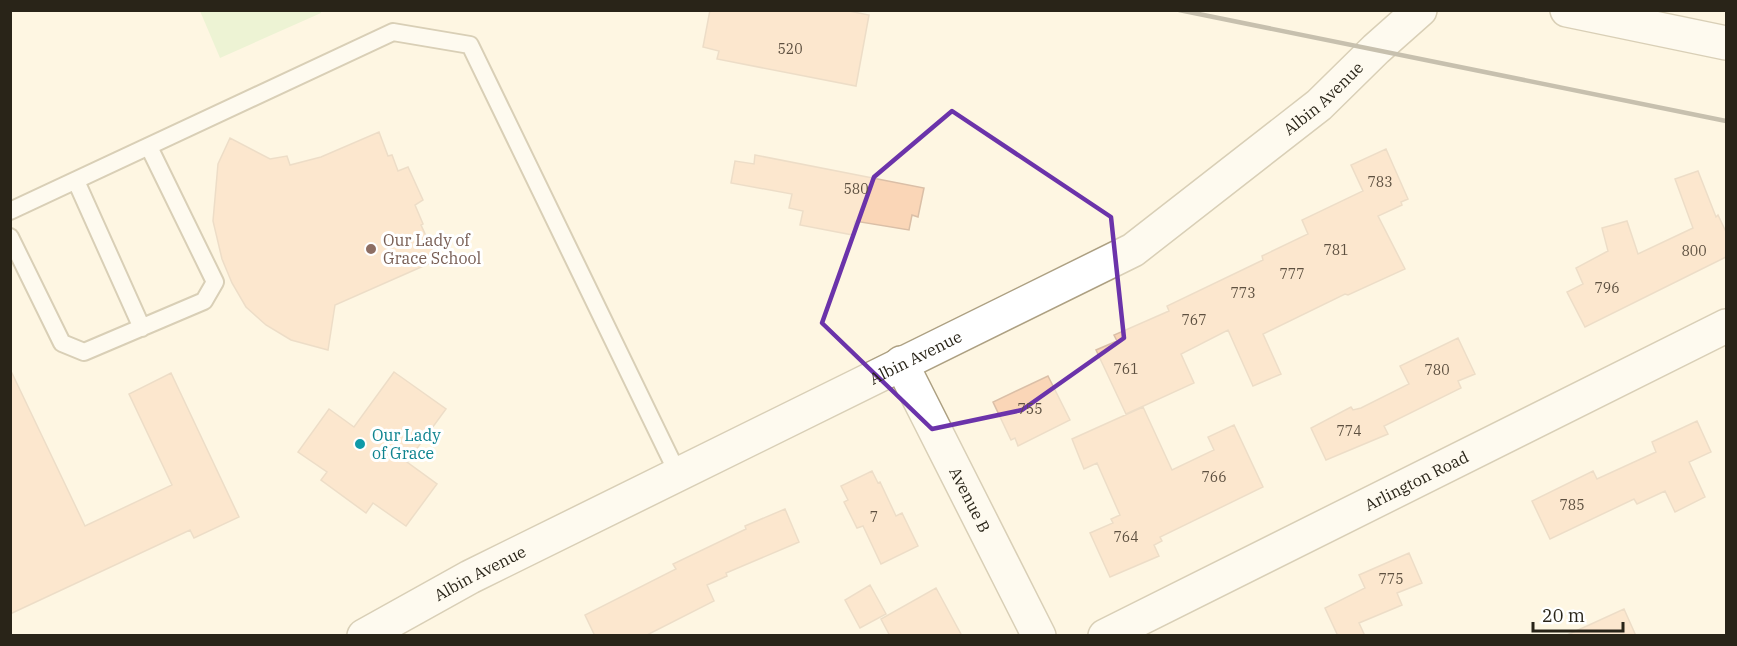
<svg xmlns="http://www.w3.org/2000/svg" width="1737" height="646" font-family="'IBM Plex Serif',serif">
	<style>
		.green { fill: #daefc4 }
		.building { fill: #fad6b7; stroke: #dabfa7; stroke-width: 1.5 }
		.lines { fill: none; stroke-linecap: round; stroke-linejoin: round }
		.lane-casing { stroke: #ada082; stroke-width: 20 }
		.street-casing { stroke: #ada082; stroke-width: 36 }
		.secondary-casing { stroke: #ada082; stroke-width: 36 }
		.lane { stroke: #fff; stroke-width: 16 }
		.street { stroke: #fff; stroke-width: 33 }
		.secondary { stroke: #fff; stroke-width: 33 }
		.rail { stroke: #857f70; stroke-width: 4.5 }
		.marked { fill: none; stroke: #6b33aa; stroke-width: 4.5; stroke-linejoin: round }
		.education-dot { fill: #8d6e63; stroke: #fff; stroke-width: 2 }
		.culture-dot { fill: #0f9aa8; stroke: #fff; stroke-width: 2 }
		.labels { text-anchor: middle; stroke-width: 6; stroke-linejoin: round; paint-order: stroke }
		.number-label { font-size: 14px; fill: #5d5040 }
		.street-label { font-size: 16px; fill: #292418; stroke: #fff }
		.education-label { font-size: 16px; fill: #785e54; stroke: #fff; text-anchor: start }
		.culture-label { font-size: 16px; fill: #0d838f; stroke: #fff; text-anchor: start }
	</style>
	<rect width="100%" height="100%" fill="#fef6e2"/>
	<path class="green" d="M320,10l1,3 -101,45 -20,-47z"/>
	<path class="building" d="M710,10h134l25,5 -13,71 -139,-27 2,-8 -16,-4z
		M379,132l9,24 4,-1 6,16 10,-4 15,33 -8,5 8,19 -2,1 16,35 -102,45 -7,45 -37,-10 -25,-15 -20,-18 -14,-24 -10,-24 -9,-38 5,-57 12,-26 40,21 17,-3 3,9 31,-8z
		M1386,149l22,50 -7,3 1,3 -24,11 27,53 -57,26 -3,-1 -82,40 18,40 -28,12 -25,-56 -47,24 13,29 -68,31 -30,-64 21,-9 -3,-6 55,-24 -2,-5 96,-46 -1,-4 46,-22 -6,-14 61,-29 -12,-26z
		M755,155l169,33 -6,29 -6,-2 -3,15 -54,-9 -2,14 -53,-10 3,-14 -14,-3 3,-14 -61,-11 4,-22 19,3z
		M1698,171l18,46 2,-2 8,17v25l-141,70 -18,-35 16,-8 -7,-16 32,-17 -6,-23 25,-7 11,33 55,-26 -18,-49z
		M1458,338l17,36 -17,7 3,7 -77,38 4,8 -62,26 -15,-32 40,-21 2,3 8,-2 48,-24 -9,-18z
		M10,369l75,157 87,-41 -43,-91 42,-21 68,144 -45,21 -4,-8 -180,84z
		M394,372l52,37 -39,53 30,22 -31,42 -33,-23 -7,10 -45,-33 6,-8 -29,-20 31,-43 25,18z
		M1048,376l22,44 -52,26 -3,-8 -4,2 -18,-38z
		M1143,407l29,63 42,-20 -6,-13 26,-12 29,62 -103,50 2,4 -8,4 5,11 -49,21 -20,-44 23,-10 -2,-4 9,-4 -23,-52 -13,6 -12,-30z
		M1697,421l14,31 -22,10 16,35 -30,15 -10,-21 -28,13 -3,-5 -84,40 -18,-38 61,-30 4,8 59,-27 -4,-10z
		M872,471l6,12 2,-1 16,34 6,-3 16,33 -37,18 -18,-38 -6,2 -13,-26 4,-2 -7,-14z
		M785,509l14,33 -73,31 1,3 -20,9 7,16 -69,35h-50l-10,-21 91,-46 -3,-5 73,-35 -1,-3z
		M1409,553l13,30 -25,10 5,12 -43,18 6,13h-27l-13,-28 40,-20 -6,-13z
		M870,585l16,29 -26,14 -15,-28z
		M936,588l26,48h-72l-9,-17z
		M1624,609l12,27h-71z"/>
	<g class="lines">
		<g class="lane-casing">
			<path id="lane" d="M76,181l66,147
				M10,211l383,-179 77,13 208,429
				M10,237l52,106 22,9 120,-51 11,-19 -66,-135"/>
		</g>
		<g class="street-casing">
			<g id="street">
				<path d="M1567,10l159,33"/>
				<path id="s1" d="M901,363l138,273"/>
				<path id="s2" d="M1105,636l621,-310"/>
			</g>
		</g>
		<g class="secondary-casing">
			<g id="secondary">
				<path id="s3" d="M364,636l106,-59 663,-327 186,-145 57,-56 44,-39"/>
			</g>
		</g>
		<use href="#lane" class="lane"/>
		<use href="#street" class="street"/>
		<use href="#secondary" class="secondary"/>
		<path class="rail" d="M1179,10l547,111"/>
	</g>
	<path d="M0 0H1737V646H0ZM952,111l159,106 13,121 -102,72 -90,19 -110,-106 52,-146z" fill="#fef6e2" fill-opacity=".55" fill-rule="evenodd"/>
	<path class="marked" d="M952,111l159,106 13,121 -102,72 -90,19 -110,-106 52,-146z"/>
	<circle class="education-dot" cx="371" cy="249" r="6"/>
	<circle class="culture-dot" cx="360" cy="444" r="6"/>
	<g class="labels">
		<g class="number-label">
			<text x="790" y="54">520</text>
			<text x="1380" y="187">783</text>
			<text x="856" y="194">580</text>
			<text x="1336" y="255">781</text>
			<text x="1694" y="256">800</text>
			<text x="1292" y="279">777</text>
			<text x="1607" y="293">796</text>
			<text x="1243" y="298">773</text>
			<text x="1194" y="325">767</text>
			<text x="1126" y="374">761</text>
			<text x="1437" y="375">780</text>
			<text x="1030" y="414">755</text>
			<text x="1349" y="436">774</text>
			<text x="1214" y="482">766</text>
			<text x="1572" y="510">785</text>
			<text x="874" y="522">7</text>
			<text x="1126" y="542">764</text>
			<text x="1391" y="584">775</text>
		</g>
		<g class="street-label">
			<text dy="6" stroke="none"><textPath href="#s3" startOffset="1104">Albin Avenue</textPath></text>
			<text dy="6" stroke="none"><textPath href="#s3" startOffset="618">Albin Avenue</textPath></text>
			<text dy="6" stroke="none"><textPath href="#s2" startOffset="348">Arlington Road</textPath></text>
			<text dy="6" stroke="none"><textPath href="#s1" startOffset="153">Avenue B</textPath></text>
			<text dy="6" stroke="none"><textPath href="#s3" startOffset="132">Albin Avenue</textPath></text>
		</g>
		<g class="education-label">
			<text x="383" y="246">Our Lady of<tspan x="383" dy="18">Grace School</tspan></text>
		</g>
		<g class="culture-label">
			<text x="372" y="441">Our Lady<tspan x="372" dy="18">of Grace</tspan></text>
		</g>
	</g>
	<rect width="1737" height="646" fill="none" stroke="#292418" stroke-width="24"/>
	<path d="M1533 622v9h90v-9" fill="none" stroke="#292418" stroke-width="3"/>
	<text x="1542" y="622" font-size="18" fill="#292418" stroke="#ffffff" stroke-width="4.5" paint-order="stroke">20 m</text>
</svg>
